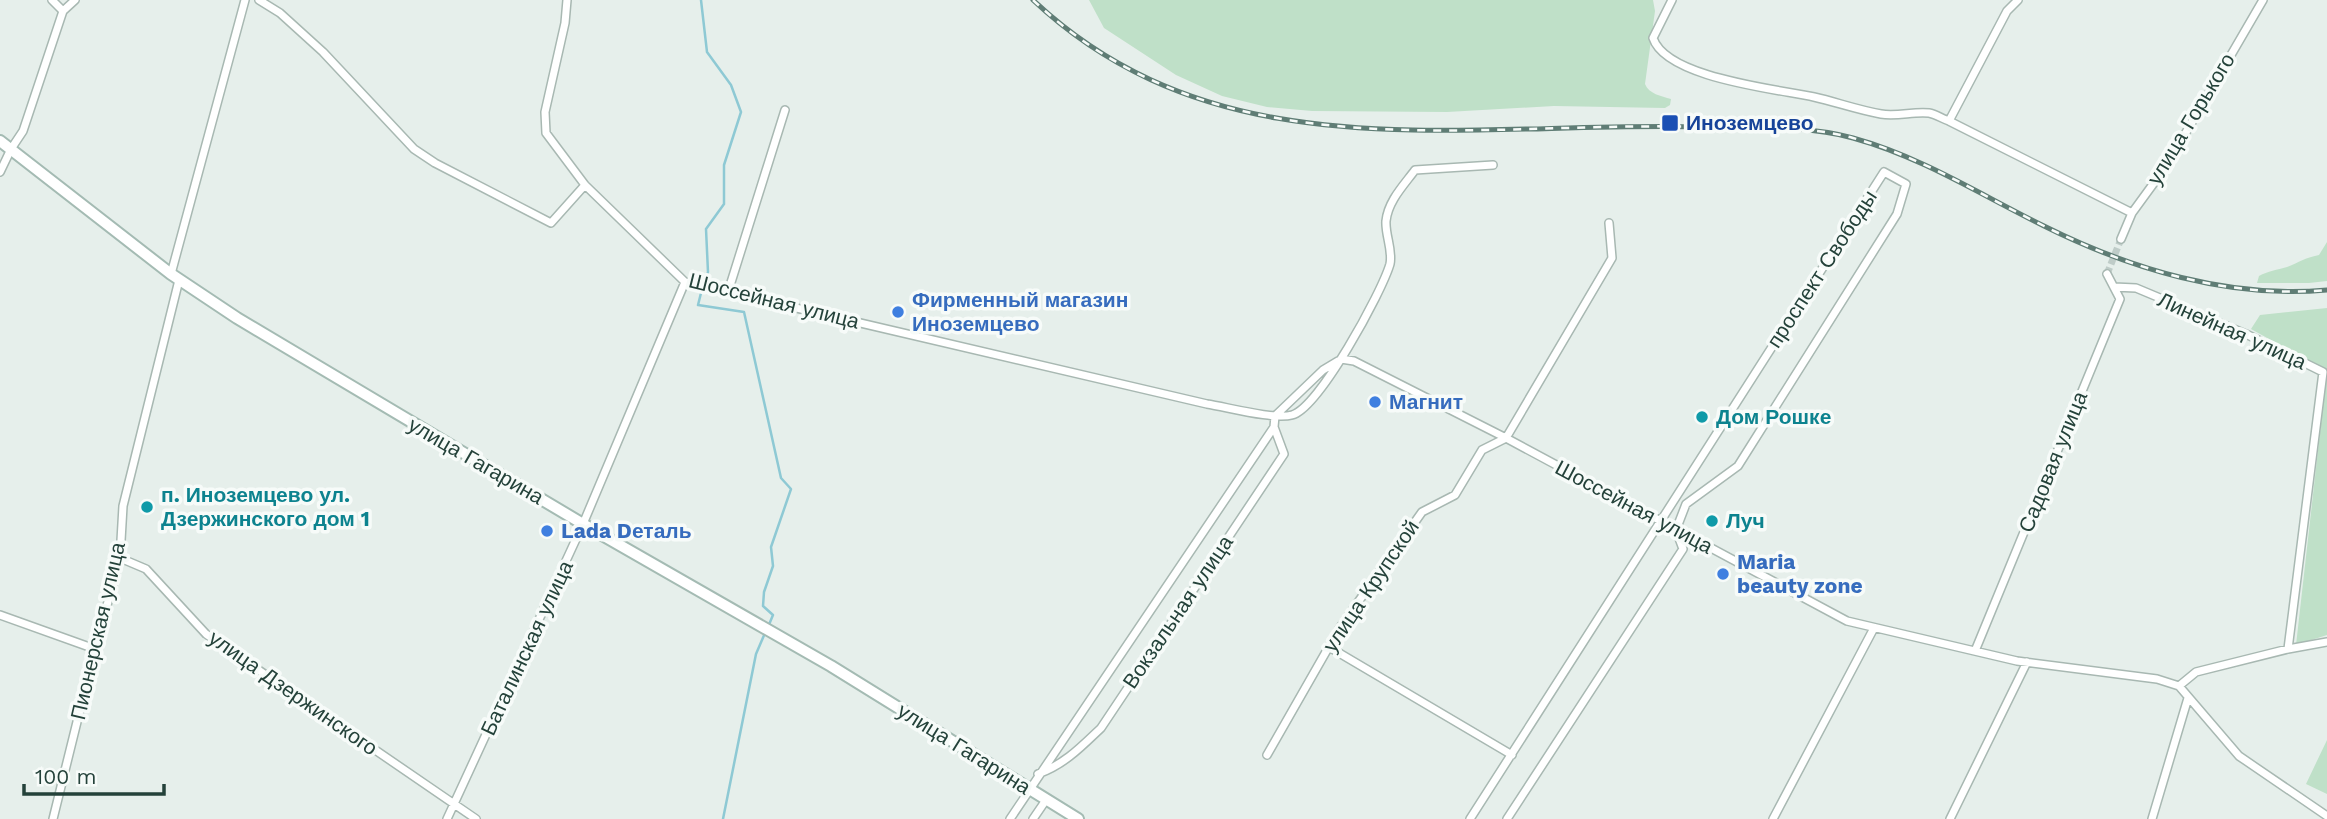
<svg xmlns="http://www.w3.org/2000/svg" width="2327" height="819" font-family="'Work Sans',sans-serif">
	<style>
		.green { fill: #bfe0c8 }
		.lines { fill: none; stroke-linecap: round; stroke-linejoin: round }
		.stream { stroke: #8ec9d4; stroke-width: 2.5 }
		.minor-tunnel { stroke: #bfccc8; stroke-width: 7; stroke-dasharray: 7 3.5; stroke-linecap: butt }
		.minor-casing { stroke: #a8b8b2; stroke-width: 10 }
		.secondary-casing { stroke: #a4bbb3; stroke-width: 14 }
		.minor { stroke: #fff; stroke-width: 7 }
		.secondary { stroke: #fff; stroke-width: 10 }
		.rail-casing { stroke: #5f7d75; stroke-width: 5 }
		.rail { stroke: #f7fbf9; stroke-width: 2.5; stroke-dasharray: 8; stroke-linecap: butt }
		.transit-dot { fill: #1a4fb4; stroke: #f7fbf9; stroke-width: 2.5 }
		.shop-dot { fill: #3f7fe0; stroke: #f7fbf9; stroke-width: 2.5 }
		.culture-dot { fill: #0f9aa8; stroke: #f7fbf9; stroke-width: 2.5 }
		.labels { text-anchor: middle; stroke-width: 7; stroke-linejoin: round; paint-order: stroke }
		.street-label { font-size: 21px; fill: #24423a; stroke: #f7fbf9 }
		.transit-label { font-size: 21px; font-weight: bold; fill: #164399; stroke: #f7fbf9; text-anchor: start }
		.shop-label { font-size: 21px; font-weight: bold; fill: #366cbe; stroke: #f7fbf9; text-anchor: start }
		.culture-label { font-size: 21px; font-weight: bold; fill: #0d838f; stroke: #f7fbf9; text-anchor: start }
	</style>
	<rect width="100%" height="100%" fill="#e6efeb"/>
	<path class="green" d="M1089,0h564l2,11 -10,73c4,10 16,12 26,15l-1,6 -5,3 -111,-2 -107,6 -135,-1 -45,-4 -45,-11 -46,-21 -72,-47z
		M2327,242v39l-18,2h-52l2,-7c9,-5 18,-6 28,-9 13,-5 17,-9 32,-12z
		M2327,308v327l-31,10 31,-274 -76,-42 9,-14z
		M2327,740v54l-21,-10z"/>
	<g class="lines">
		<path class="stream" d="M701,0l6,52 24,33 10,27 -17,53v39l-18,25 2,43 -2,7
			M701,293l-3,12 46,7 37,166 10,11 -20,58 2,19 -9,26 -1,14 10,9 -5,12
			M723,819l33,-165 9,-21"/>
		<path class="minor-tunnel" d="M2107,274l14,-35"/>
		<g class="minor-casing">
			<path id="minor" d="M52,0l11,11
				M259,0l21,13 43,39 91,97 21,14 116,60 34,-38
				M567,0l-2,23 -20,89 1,21 39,52 100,97 522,122c20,3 67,16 85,11 27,-7 90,-123 98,-151 3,-14 -5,-29 -4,-43 2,-20 18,-36 29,-51l78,-5
				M1672,0l-19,38c13,40 124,51 161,59 22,5 44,13 67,17 16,3 33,-3 48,-1 6,1 14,6 20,8l183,92
				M1949,121l58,-110 11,-11
				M0,172l11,-23 12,-18 40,-120 12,-11
				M2121,239l11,-26 35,-48 96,-165
				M171,274l74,-274
				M2114,287l22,1 110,46 77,38 -35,277
				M728,292l57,-182
				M1341,359l13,2 152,77 341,183 170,40 140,18 22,7 60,70 88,60
				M120,558l26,11 60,65 270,185
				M0,615l95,34
				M1329,647l183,108
				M1975,651l145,-352 -13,-25
				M2179,686l17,-14 92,-23 39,-7
				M1267,755l72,-126 83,-117 33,-17 27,-45 24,-12 106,-180 -3,-35
				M1038,774c27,-10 43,-27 63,-46l183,-274 -10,-27 1,-11 48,-46 15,-9
				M53,819l42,-170 25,-91 3,-52 56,-226
				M447,819l136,-295 102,-242
				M1010,819l264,-392
				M1033,819l13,-19
				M1470,819l414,-647 22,12 -9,30 -159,252 -52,38 -10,26 7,19 -176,270
				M1773,819l101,-191
				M1950,819l77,-157
				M2152,819l36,-121"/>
		</g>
		<g class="secondary-casing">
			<path id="secondary" d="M0,141l171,133 66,44 346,206 248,142 247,153"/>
		</g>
		<use href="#minor" class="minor"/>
		<use href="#secondary" class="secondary"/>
		<g class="rail-casing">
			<path id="rail" d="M1033,0c188,177 437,120 670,127 49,1 103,-2 150,11 69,19 128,57 191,88 86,43 186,73 283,64"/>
		</g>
		<use href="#rail" class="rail"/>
	</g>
	<rect class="transit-dot" x="1661" y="114" width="18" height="18" rx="3.5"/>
	<g class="shop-dot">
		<circle cx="898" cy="312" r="7"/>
		<circle cx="1375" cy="402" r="7"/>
		<circle cx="547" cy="531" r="7"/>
		<circle cx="1723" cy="574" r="7"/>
	</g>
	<g class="culture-dot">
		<circle cx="1702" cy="417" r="7"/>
		<circle cx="147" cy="507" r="7"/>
		<circle cx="1712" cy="521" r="7"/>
	</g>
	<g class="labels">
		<g class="street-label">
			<text transform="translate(2191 119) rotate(-59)" y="7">улица Горького</text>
			<text transform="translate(1822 269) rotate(-57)" y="7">проспект Свободы</text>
			<text transform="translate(774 301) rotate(14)" y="7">Шоссейная улица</text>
			<text transform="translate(2232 331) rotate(24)" y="7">Линейная улица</text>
			<text transform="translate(476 461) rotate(30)" y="7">улица Гагарина</text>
			<text transform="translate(2053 462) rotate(-68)" y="7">Садовая улица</text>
			<text transform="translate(1634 507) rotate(28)" y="7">Шоссейная улица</text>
			<text transform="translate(1371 586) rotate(-56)" y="7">улица Крупской</text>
			<text transform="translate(1178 612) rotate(-56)" y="7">Вокзальная улица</text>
			<text transform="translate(98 631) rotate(-77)" y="7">Пионерская улица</text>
			<text transform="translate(527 648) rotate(-65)" y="7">Баталинская улица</text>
			<text transform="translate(293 693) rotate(35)" y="7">улица Дзержинского</text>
			<text transform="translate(964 749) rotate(32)" y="7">улица Гагарина</text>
		</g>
		<g class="transit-label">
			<text x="1686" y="130">Иноземцево</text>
		</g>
		<g class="shop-label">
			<text x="912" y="307">Фирменный магазин<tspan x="912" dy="24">Иноземцево</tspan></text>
			<text x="1389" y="409">Магнит</text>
			<text x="561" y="538">Lada Dеталь</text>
			<text x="1737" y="569">Maria<tspan x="1737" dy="24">beauty zone</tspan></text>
		</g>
		<g class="culture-label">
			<text x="1716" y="424">Дом Рошке</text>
			<text x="161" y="502">п. Иноземцево ул.<tspan x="161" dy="24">Дзержинского дом 1</tspan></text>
			<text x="1726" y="528">Луч</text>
		</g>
	</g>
	<path d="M24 784v10h140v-10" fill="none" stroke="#24423a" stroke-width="3.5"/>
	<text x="35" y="784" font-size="21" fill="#24423a" stroke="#f7fbf9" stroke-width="5" paint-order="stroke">100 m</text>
</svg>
